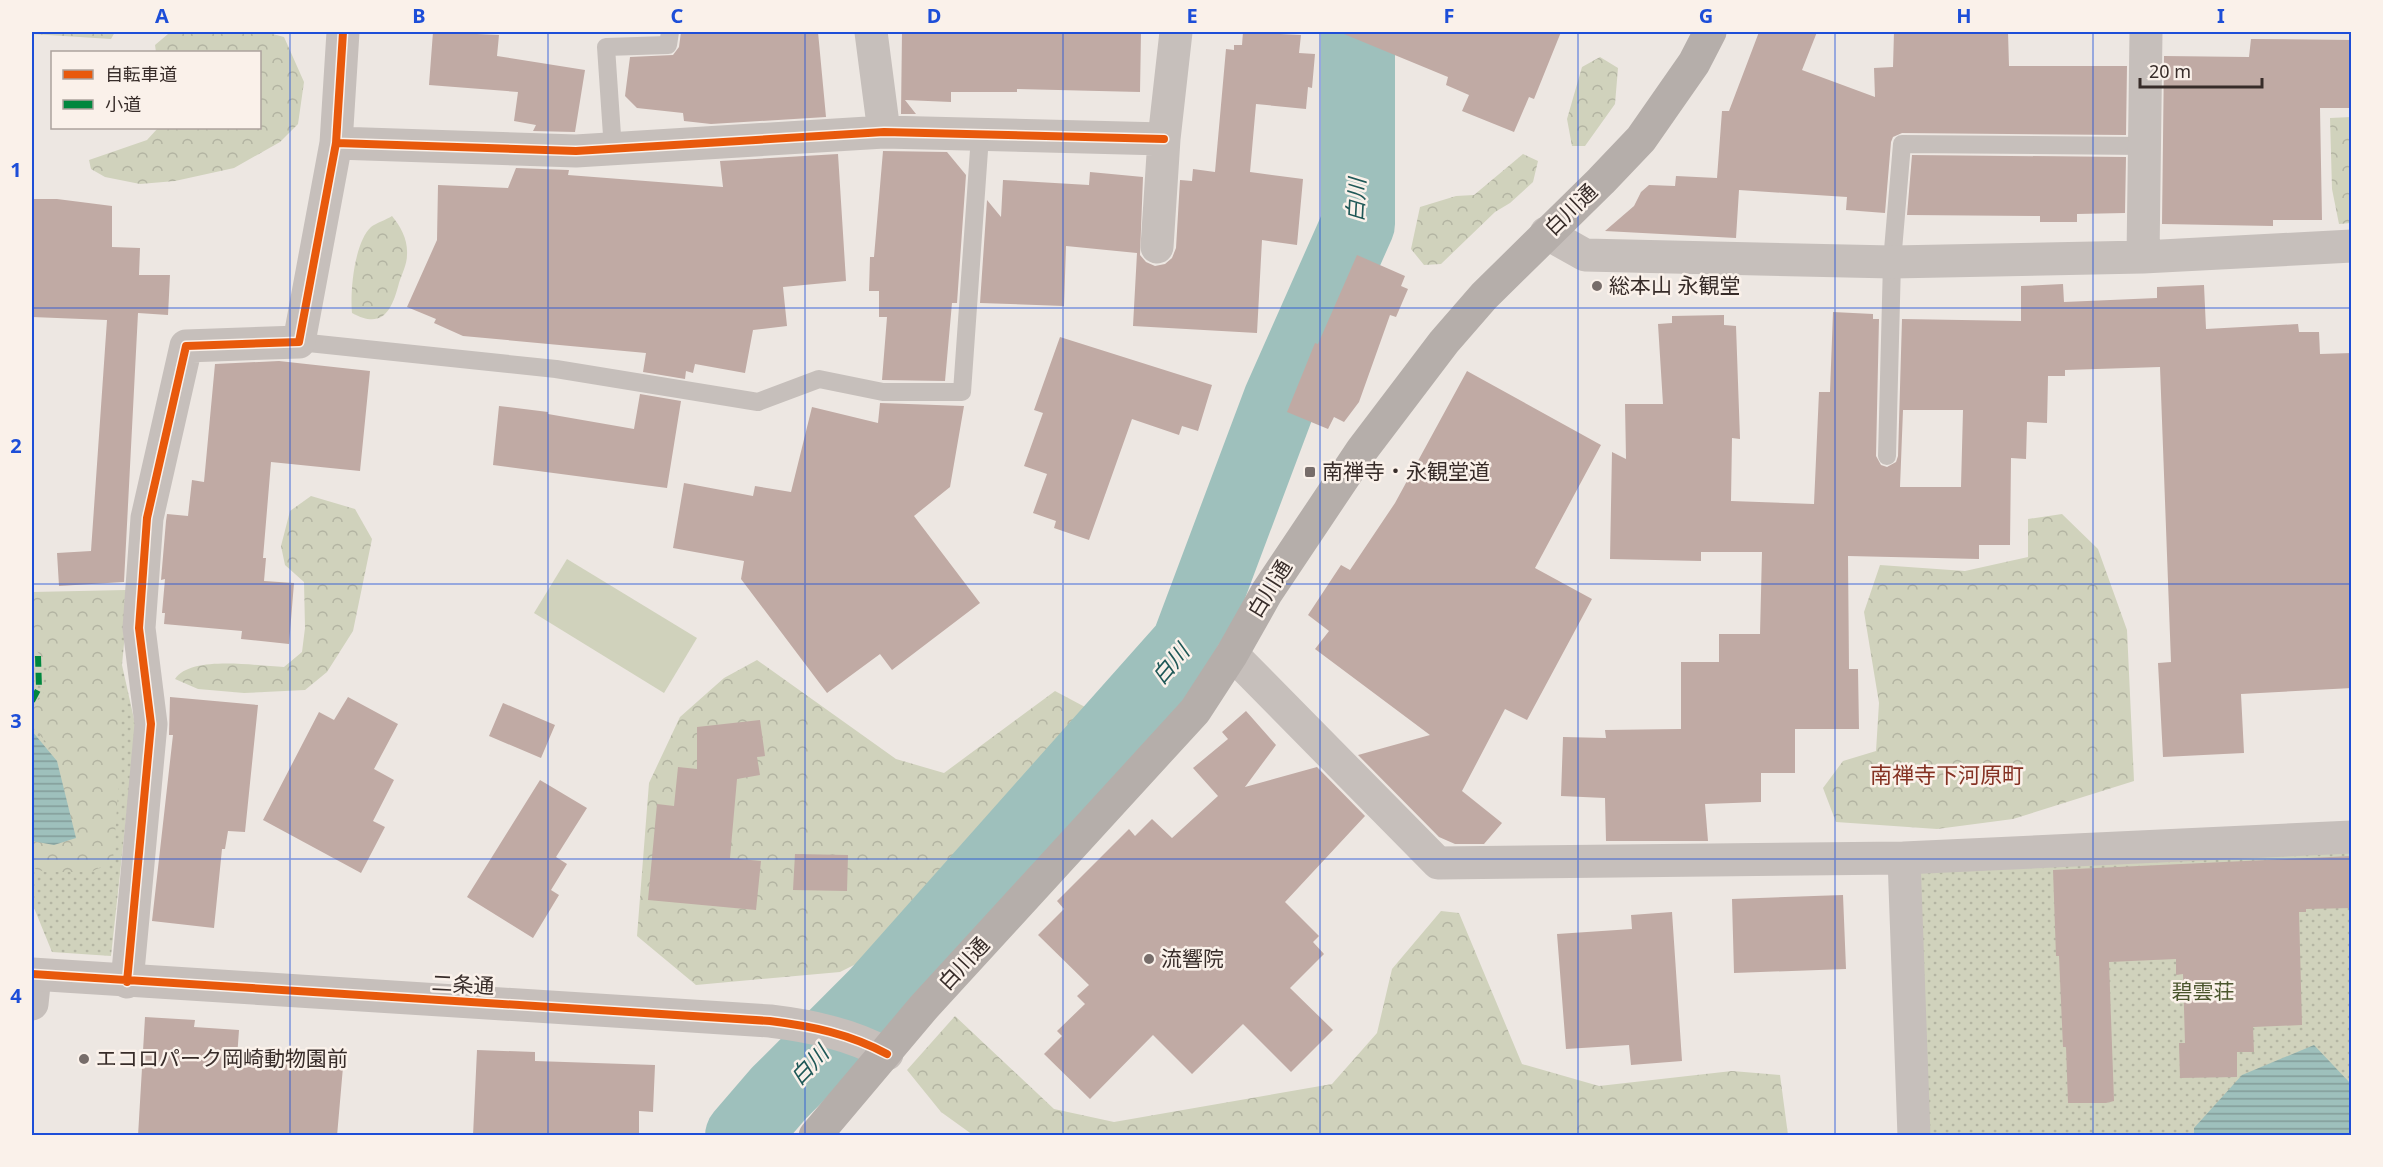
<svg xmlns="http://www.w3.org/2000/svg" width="2383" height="1167" font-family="'Noto Sans','Noto Sans JP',sans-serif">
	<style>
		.grass { fill: url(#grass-dots) }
		.forest { fill: url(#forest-crowns) }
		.park { fill: #d0d2bc }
		.water { fill: url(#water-rules) }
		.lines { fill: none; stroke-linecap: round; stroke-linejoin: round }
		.river { stroke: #9ec0bc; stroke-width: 74 }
		.building { fill: #c0aaa4; fill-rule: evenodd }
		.service { stroke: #c6bfbb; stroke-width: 18 }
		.minor { stroke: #c6bfbb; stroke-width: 33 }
		.tertiary { stroke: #c6bfbb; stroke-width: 33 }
		.primary { stroke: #b5aeaa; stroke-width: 33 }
		.quiet { stroke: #00873e; stroke-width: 6; stroke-dasharray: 12 6; stroke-linecap: butt }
		.cycleway-casing { stroke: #faf1ea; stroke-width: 11 }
		.cycleway { stroke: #e8590c; stroke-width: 8 }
		.grid { fill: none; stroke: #1d4ed8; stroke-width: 1.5; stroke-opacity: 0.55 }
		.poi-dot { fill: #776d6a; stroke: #faf1ea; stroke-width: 2 }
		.labels { text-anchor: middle; stroke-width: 5; stroke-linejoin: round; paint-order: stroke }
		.street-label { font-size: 21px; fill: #372c29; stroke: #faf1ea }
		.poi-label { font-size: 21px; fill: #372c29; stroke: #faf1ea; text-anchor: start }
		.park-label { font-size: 21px; fill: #4a552d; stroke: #faf1ea }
		.water-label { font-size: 22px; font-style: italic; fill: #1f5857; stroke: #faf1ea }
		.neighbourhood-label { font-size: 22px; fill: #853223; stroke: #faf1ea }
		.neatline { fill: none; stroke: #1d4ed8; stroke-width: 2 }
		.grid-label { font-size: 20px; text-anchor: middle; font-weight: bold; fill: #1d4ed8 }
	</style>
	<defs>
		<pattern id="grass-dots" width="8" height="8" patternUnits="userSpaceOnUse" patternTransform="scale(1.5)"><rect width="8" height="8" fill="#d0d2bc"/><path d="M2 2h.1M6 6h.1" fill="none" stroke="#b3b4a2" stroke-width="1.8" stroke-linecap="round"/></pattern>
		<pattern id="forest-crowns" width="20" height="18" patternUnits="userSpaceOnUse" patternTransform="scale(1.5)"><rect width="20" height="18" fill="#d0d2bc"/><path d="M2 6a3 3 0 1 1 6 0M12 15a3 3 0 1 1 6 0" fill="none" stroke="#b3b4a2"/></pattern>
		<pattern id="water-rules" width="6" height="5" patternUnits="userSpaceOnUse" patternTransform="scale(1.5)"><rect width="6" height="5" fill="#9ec0bc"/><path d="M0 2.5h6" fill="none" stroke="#829c99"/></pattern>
	</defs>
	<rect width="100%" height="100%" fill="#ede7e2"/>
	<path class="grass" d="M128,601l-6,64 14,63 -25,228 -59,-4 -20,-49v-300z
		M2351,841v294h-427l-14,-273z"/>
	<path class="forest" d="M32,32h83l-4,7 -79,-5z
		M176,32h89l19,5 20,45 -6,42 -18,18 -46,26 -59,13 -35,3 -35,-7 -14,-8 -2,-9 58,-20 11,-12h102v-76h-104l-1,-7 13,-11z
		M1600,57l18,11 -3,36 -30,42h-13l-5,-27 15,-52z
		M2351,117v106l-12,1 -7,-35 -2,-71z
		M1523,154l15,7 -5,21 -23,21 -15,9 -54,52 -17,1 -13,-16 9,-42 36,-11 18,-1z
		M392,216c9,11 16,24 15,39 0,9 -5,19 -8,28 -7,27 -16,47 -47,30 -2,-21 2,-70 19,-86 5,-4 15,-7 21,-11z
		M311,496l44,13 17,30 -19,92 -26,41 -22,18 -61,3 -46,-4 -23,-10c16,-24 81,-13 109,-12l18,-15 3,-24 -1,-46 -19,-17 -4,-19 9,-35z
		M2062,514l36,35 29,81 7,151 -121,38 -76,10 -101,-7 -13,-34 20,-27 33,-10 3,-48 -15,-91 16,-47 85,6 63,-14v-38z
		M126,590l-7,54 1,123 -7,94 -22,11h-46l-13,-4v-57l34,-13 -20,-56 -14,-16v-19l11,-12 6,-27 -17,-24v-52z
		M757,660l139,99 48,14 111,-82 30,16 5,30 -208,214 -42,21 -144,13 -59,-49 12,-153 31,-66 44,-39z
		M1441,911l18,2 63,151 77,22 133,-15 48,4 8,60h-815l-32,-23 -34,-42 48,-54 99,93 60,13 218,-38 45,-51 15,-64z"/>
	<path class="park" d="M567,559l130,79 -33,55 -130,-80z"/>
	<path class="water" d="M32,731l25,30 19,77 -22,7 -22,-4z
		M2314,1045l37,39v51h-157v-7l48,-53z"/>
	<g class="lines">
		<path class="river" d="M742,1136l37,-43 97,-97 312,-351 92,-245 78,-176v-192"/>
	</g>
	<path class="building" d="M433,32l66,3 -2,21 88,14 -10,62 -42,-1 3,-6 -22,-4 4,-29 -89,-7z
		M681,32h137l8,85 -115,7 -27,-3 -1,-8 -46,-5 -12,-12 5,-39 43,-2 6,-8z
		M902,32l239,1 -1,59 -123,-3v3h-66v10l-46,-2 11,14h-15z
		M1243,32l58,3 -2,18 16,1 -3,34 -4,-1 -2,22 -50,-5 -6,68 53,7 -6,66 -35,-5 -5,93 -124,-7 4,-73 -71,-7 -2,60 -84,-3 7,-103 14,17 2,-37 86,5 1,-13 53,5 -3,78 6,7 9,4 10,-2 7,-6 4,-10 4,-68 12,1 1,-12 22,3 11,-123 8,1v-5h8z
		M1339,32h222l-27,67 -5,-2 -15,35 -52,-21 7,-16 -23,-10 2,-8z
		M1759,32h58l-15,38 73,27 -1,-29 19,-1 1,-35h114l1,34h118l-1,69 -224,-2 -9,4 -2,5 -6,71 -39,-3 1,-13 -108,-7 -3,48 -131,-7 29,-25 7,-14 8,-7 26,1 1,-10 41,2 5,-67h7z
		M2251,39l101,1v68h-32l2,112h-49v6l-111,-2 2,-168 85,1z
		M883,151l64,1 19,23 -9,128h-5l-7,78 -63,-1 5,-63h-8v-26h-10l1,-34h4z
		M838,154l8,127 -63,6 4,39 -34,4 -8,43 -50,-9 -2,9 -7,-2 -1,8 -42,-7 3,-19 -183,-17 -29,-13 2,-4 -29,-12 30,-67 1,-55 70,3 8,-20 53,2 -1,5 155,12 -3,-26z
		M1912,155l214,2 -1,56 -48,1v8h-37v-6l-133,-1z
		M32,199h25l55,7v41l28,1 -1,27h31l-2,40 -30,-2 -14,269 -65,4 -2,-33 34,-2 16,-231 -75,-3z
		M1357,255l48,21 -4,10 7,3 -12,28 -6,-2 -31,87 -15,20 -10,-5 -6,12 -41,-17 28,-69 3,1z
		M2063,284l1,18 93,-4v-11l47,-2 2,44 92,-5 1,8h20l1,22 32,-1v335l-111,6 3,59 -81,4 -5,-94 13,-1 -11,-295 -95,3v6h-17l-1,47 -20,-1 -1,37 -15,-1 -1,87h-31v14l-131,-3 1,113h9l1,60h-64v44h-34v29l-56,2 3,37h-102l-1,-43 -44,-2 2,-59 43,1 -1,-8 76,-1v-67h38v-28h41l2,-82h-61v9l-91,-2 2,-107 14,7 -1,-55h38l-5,-80 14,-1v-7l52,-1v10l12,1 4,113 -8,-1 -1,63 83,3 5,-112h11l3,-80 40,2v5h6l-3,137 5,9 6,2 9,-5 2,-6 4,-137 119,2v-35zM1903,410h60l-2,77h-61z
		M1060,337l152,48 -14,46 -16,-5 -3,9 -47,-16 -43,121 -35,-12 2,-7 -23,-8 14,-39 -23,-8 19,-53 -9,-3z
		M279,361l91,10 -10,100 -89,-9 -8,96h3l-2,23 30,2 -5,61 -48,-5 1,-8 -78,-7 1,-11h-3l3,-34 -4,1 5,-59 1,-7 21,2 4,-36 12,2 11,-118z
		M1467,371l134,74 -66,123 57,31 -65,121 -22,-11 -43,82 40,32 -18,21h-29l-16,-7 -81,-82 72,-20 -115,-86 14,-18 -21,-16 33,-50 9,5 45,-67z
		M640,394l41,7 -14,87 -174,-23 6,-59 49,6v2l86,15z
		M880,403l84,3 -14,81 -36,29 66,87 -88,67 -12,-16 -53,39 -86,-114 3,-18 -71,-13 11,-65 69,13 2,-10 36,6 21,-85 66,16z
		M170,697l88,8 -13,127 -17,-1 -3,18h-3l-8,79 -62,-7 21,-186h-4z
		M348,697l50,27 -24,45 20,11 -21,41 12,6 -24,46 -98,-53 56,-108 15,8z
		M503,703l52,22 -14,33 -52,-22z
		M1246,711l30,34 -31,42 72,-20 48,49 -80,86 34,34 -6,6 11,12 -34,34 43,42 -42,42 -48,-48 -51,50 -39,-39 -63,64 -46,-45 18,-18 -5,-5 28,-27 -8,-8 12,-11 -51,-50 26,-26 -7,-8 72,-72 6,7 17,-17 20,19 46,-42 -25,-28 35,-29 -6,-7z
		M760,720l5,36 -8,1 3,18 -23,4 -7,79 31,3 -5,49 -108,-10 9,-96 17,2 4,-39 19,2v-42z
		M540,780l47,28 -31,49 11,7 -16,26 8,5 -26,43 -66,-41z
		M795,854l53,1 -1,36 -54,-1z
		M2352,856v52l-46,1v3h-7l3,113 -49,2 1,25h-17v25l-57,1 -1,-35h6l-2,-69 -7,1v-16l-67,3 5,139 -8,2h-38l-2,-56h-3l-4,-91h-3l-3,-86z
		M1843,895l3,74 -112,4 -2,-74z
		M1672,912l10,149 -51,4 -2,-20 -63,4 -9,-115 75,-5 -1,-14z
		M145,1017l50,3 -1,7 45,3 -2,28 106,9 -6,69h-199z
		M477,1050l58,2v9l120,4 -2,47 -14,-1v25h-166z"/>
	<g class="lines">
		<path class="service" d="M613,150l-7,-103 62,-2 2,-13
			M299,342l257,27 202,33 61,-23 64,13h79l18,-256
			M1887,456l5,-194 10,-118 243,2"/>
		<path class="minor" d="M871,32l13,100
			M336,143l240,8 308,-19 280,7
			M1546,233l39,22 307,7 251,-5 209,-11
			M1157,247l7,-108 12,-107
			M2143,257l3,-225
			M1232,654l206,209 466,-5
			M127,982l24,-258 -12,-96 8,-110 39,-172 113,-4 37,-199 7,-111
			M32,1004l3,-29
			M1914,1136l-10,-278 448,-21"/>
		<path class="tertiary" d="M32,974l738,47c41,5 80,13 117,33"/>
		<path class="primary" d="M815,1136l108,-128 272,-297 37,-57 35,-62 95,-142 82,-108 40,-46 117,-115 40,-42 53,-76 16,-31"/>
		<path class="quiet" d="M32,701l7,-13 -1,-32"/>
		<g class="cycleway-casing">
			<path id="cycleway" d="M336,143l240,8 308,-19 280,7
				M32,974l738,47c41,5 80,13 117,33
				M127,982l24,-258 -12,-96 8,-110 39,-172 113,-4 37,-199 7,-111"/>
		</g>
		<use href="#cycleway" class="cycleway"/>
	</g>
	<path class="grid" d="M290,32v1104M548,32v1104M805,32v1104M1063,32v1104M1320,32v1104M1578,32v1104M1835,32v1104M2093,32v1104M32,308h2320M32,584h2320M32,859h2320"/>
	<g class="poi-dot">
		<circle cx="1597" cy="286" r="6"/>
		<rect x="1304" y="466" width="12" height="12" rx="3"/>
		<circle cx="1149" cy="959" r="6"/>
		<circle cx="84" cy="1059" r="6"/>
	</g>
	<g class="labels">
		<g class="street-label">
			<text transform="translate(1571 210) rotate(-44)" y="7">白川通</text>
			<text transform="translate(1270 589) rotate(-58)" y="7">白川通</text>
			<text transform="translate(964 964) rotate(-47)" y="7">白川通</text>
			<text transform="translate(463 985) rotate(3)" y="7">二条通</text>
		</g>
		<g class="poi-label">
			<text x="1609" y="293">総本山 永観堂</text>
			<text x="1322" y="479">南禅寺・永観堂道</text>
			<text x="1161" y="966">流響院</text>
			<text x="96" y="1066">エコロパーク岡崎動物園前</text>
		</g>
		<g class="park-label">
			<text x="2203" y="999">碧雲荘</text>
		</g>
		<g class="water-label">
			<text transform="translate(1356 200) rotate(-87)" y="8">白川</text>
			<text transform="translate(1170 664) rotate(-50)" y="8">白川</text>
			<text transform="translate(809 1065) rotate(-46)" y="8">白川</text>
		</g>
		<g class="neighbourhood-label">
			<text x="1947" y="783">南禅寺下河原町</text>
		</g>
	</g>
	<rect width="2383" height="1167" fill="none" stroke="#faf1ea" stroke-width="66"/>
	<rect x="51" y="51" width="210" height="78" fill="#faf1ea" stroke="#aca29d" stroke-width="1.5"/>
	<rect x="63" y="70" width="30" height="9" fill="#e8590c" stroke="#aca29d" stroke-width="1.5"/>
	<text x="105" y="81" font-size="18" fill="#372c29">自転車道</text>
	<rect x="63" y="100" width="30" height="9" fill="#00873e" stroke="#aca29d" stroke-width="1.5"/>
	<text x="105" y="111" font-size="18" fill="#372c29">小道</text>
	<path d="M2140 78v9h122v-9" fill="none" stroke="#372c29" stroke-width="3"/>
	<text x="2149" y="78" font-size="18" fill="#372c29" stroke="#faf1ea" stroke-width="4.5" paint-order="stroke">20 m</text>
	<rect x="33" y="33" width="2317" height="1101" class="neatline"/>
	<g class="grid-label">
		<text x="162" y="23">A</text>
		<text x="419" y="23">B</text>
		<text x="677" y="23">C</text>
		<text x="934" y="23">D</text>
		<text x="1192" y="23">E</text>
		<text x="1449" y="23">F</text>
		<text x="1706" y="23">G</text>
		<text x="1964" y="23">H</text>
		<text x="2221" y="23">I</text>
		<text x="16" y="177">1</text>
		<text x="16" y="453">2</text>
		<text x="16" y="728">3</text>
		<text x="16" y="1003">4</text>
	</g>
</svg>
